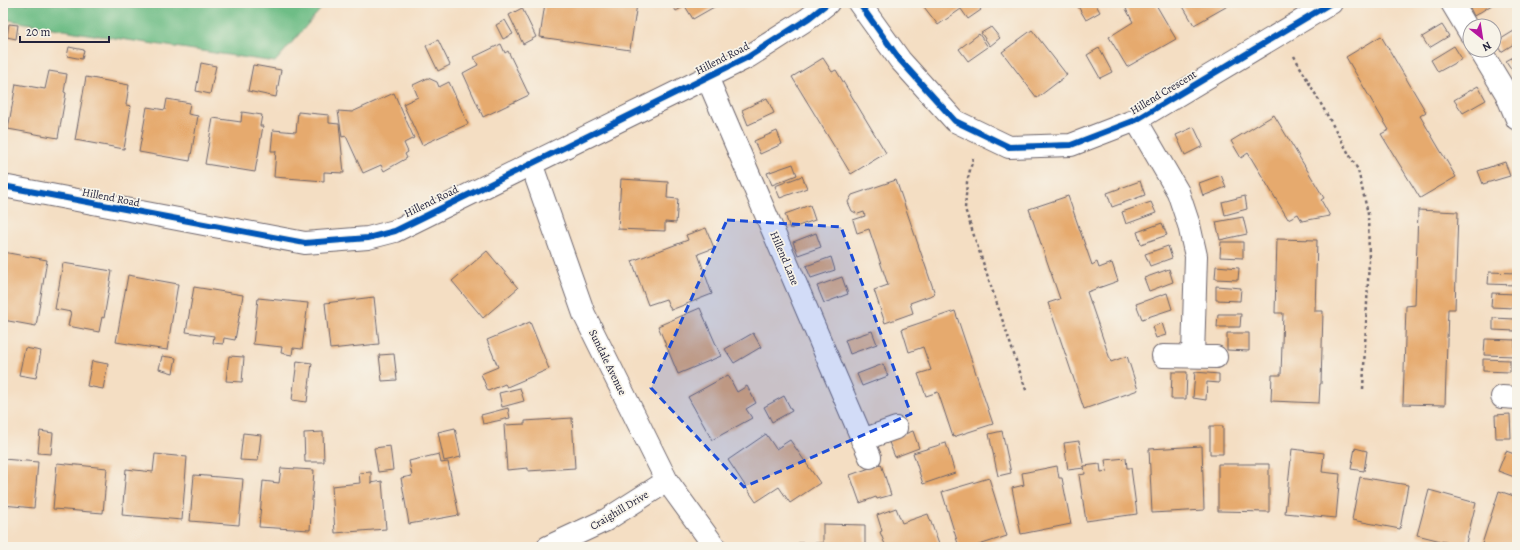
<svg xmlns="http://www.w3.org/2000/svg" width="1520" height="550" font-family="Alegreya,serif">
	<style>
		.forest { fill: #6ebd86; stroke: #487060 }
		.building { fill: #e6aa6e }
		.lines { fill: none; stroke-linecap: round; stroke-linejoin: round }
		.minor-casing { stroke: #6c646b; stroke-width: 24 }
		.path { stroke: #6c646b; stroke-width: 2.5; stroke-dasharray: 3 3; stroke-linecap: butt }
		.minor { stroke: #fff; stroke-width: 22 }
		.cycleway-casing { stroke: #f7f3e8; stroke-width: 8 }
		.cycleway { stroke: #0057b8; stroke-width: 6 }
		.marked { fill: #1d4ed8; fill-opacity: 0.2; stroke: #1d4ed8; stroke-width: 3; stroke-dasharray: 8 5; stroke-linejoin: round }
		.labels { text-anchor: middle; stroke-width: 3.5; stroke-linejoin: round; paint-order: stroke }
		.street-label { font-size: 11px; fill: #22223b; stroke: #f7f3e8 }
	</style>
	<rect width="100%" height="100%" fill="#f7f3e8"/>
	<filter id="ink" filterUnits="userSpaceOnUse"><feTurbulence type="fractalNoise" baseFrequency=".025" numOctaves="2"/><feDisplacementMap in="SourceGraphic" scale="8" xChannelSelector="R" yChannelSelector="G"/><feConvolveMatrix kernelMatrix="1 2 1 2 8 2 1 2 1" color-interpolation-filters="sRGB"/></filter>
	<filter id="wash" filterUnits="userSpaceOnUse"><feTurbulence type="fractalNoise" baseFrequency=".012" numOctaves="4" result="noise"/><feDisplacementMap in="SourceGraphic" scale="16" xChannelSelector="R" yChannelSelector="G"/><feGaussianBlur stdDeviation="0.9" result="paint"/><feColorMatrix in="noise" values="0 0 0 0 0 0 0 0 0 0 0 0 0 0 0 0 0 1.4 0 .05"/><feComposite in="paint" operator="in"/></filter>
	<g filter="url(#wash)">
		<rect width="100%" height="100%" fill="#f4dec3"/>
		<path class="forest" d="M3,3h323l-51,59 -194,-29 -78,-14z"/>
		<g id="blocks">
			<path class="building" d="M545,3l92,1 -7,46 -90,-13z
				M671,3h50l-28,16 -8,-13 -9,5z
				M921,3h55l5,7 -13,9 -7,-10 -23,16z
				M1076,3h19l5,9 -14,8z
				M1136,3h19l21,36 -49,28 -18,-30 24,-15 -7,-13z
				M1181,3h52l-39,22z
				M1470,3h25l-21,13 -6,-12z
				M1512,3h5v9z
				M522,8l14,29 -13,7 -14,-29z
				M505,20l8,14 -10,5 -7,-14z
				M9,24l9,1 -2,14 -9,-2z
				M1442,25l7,11 -20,12 -7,-11z
				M991,27l9,11 -10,8 -9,-13z
				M1032,30l35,45 -30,23 -35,-46z
				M1514,31l3,6v5l-16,10 -5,-10z
				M979,34l9,13 -20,14 -9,-12z
				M1381,36l45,76 -6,4 36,61 -36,21 -39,-64 8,-4 -43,-73z
				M438,40l12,25 -12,6 -12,-25z
				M501,44l4,9 3,-2 21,44 -46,22 -20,-44 15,-8 -4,-8z
				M1454,46l8,13 -24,13 -7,-12z
				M69,47l15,3 -2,9 -15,-3z
				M1099,48l13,24 -12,6 -13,-23z
				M1517,55v16l-3,2 -8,-12z
				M823,58l9,14 4,-2 50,83 -35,21 -59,-97z
				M201,63l15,3 -6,28 -14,-3z
				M253,65l28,5 -5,27 -28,-6z
				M49,71l18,3 -3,18 2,1 -8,45 -50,-9 8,-45 29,5z
				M86,77l43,8 -3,20 5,1 -7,43 -49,-9z
				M428,78l9,4 2,5 10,-5 19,42 -46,21 -19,-41 15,-7 -5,-12z
				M1478,86l8,14 -23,13 -9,-13z
				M394,93l20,45 -10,5 4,9 -3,2 2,4 -23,13 -3,-6 -18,8 -17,-37 -4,1 -4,-26 14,1z
				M767,98l7,15 -26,12 -6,-15z
				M167,99l23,4 -2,11 10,2 -8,45 -51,-9 8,-45 18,3z
				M242,112l20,3 -2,11h3l-8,46 -50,-8 8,-46 28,4z
				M298,112l31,3v8l10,1 5,49 -20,-1v9l-50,-4 2,-26h-5l2,-21 23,2z
				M1274,115l50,83 -3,2 9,16 -28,5 -4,-7 -10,5 -40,-66 -7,5 -10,-17z
				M1194,127l9,19 -18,9 -9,-20z
				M777,131l5,13 -22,10 -6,-13z
				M1505,162l5,14 -27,8 -5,-13z
				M793,164l4,11 -25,10 -5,-12z
				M1221,175l5,12 -23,9 -4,-13z
				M802,176l5,12 -27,10 -5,-12z
				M621,179l47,3 -1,16 11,1 -2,24 -11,-1v9l-47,-2z
				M896,180l39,114 -25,9 3,10 -28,10 -11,-33 14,-5 -19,-56 -12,4 -4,-13 12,-4 -1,-4 -6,2 -6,-3 -4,-9 4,-7z
				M1140,181l5,14 -33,12 -5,-14z
				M1068,196l24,69 5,-3 2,6 13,-5 6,18 -31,11 24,70 16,-6 11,34 -54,19 -36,-106 12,-4 -31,-90z
				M1245,196l2,13 -22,6 -3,-13z
				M1151,202l5,11 -30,11 -4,-12z
				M810,205l5,15 -25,9 -5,-15z
				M1418,210l40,2 -3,97h-7l-3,96 -42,-1 3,-98 9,-1z
				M1243,217l4,17 -27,6 -4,-18z
				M1162,223l5,12 -26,9 -4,-12z
				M706,228l8,20 -16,6 14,40 -41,16 -5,-11 -18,6 -16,-44 56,-21 -2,-5z
				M816,233l5,14 -23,8 -5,-13z
				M1277,239l40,1 -2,71h8l-2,73h-1l-1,19 -48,-2 1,-26h9l2,-62h-8z
				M1221,242h22v16l-23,-1z
				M1168,246l4,12 -22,8 -5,-12z
				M487,251l31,37 -35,30 -31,-37z
				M3,252l44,8 -11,66 -33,-6z
				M831,257l4,13 -24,8 -5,-12z
				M63,263l49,8 -8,47 -2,-1 -3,15 -31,-6 3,-14 -16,-3z
				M1216,266l23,2 -1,12 -23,-1z
				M1169,269l4,13 -24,9 -5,-13z
				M1489,272l27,1 -1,12 -27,-1z
				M128,275l50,9 -11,66 -51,-8z
				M842,277l6,17 -24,9 -7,-17z
				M1216,286l25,2 -1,13 -24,-1z
				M194,287l49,8 -8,45 -11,-2 -1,6 -10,-1 1,-7 -28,-4z
				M1167,293l5,16 -30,10 -6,-15z
				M1492,293l23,1 -1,14 -23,-1z
				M374,297l5,47 -49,5 -5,-46z
				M258,298l50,5 -6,46 -9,-1 -1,7 -11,-2 1,-6 -29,-3z
				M700,308l21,48 -43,18 -20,-48z
				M955,311l38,113 -40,13 -15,-45 -12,4 -8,-22 13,-4 -8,-23 -14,5 -7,-23z
				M1218,314h23l-1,13h-23z
				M1493,318l22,1v12l-22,-1z
				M530,322l19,47 -42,18 -2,-3 -17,7 -7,-17 17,-7 -11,-27z
				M1162,323l4,12 -10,3 -4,-11z
				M872,331l5,13 -27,10 -5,-14z
				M753,333l8,14 -27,16 -9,-14z
				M1227,333h22v18l-22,-1z
				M1485,339l30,1v16l-31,-1z
				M25,348l16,3 -5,27 -17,-3z
				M394,354l3,26 -15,1 -3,-26z
				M162,356l14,2 -3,15 -14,-4z
				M229,356l15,1 -2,25 -16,-1z
				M1483,359l27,1v12l-27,-1z
				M92,361l16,3 -5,25 -16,-3z
				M297,361l15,2 -5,39 -15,-2z
				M883,364l5,12 -26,10 -5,-12z
				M1172,372h15l-1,27h-15z
				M1195,372l24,2v9l-12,-1 -1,18 -13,-2z
				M728,375l9,17 10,-6 9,17 -10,6 6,9 -40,22 -24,-43z
				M520,388l4,13 -22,6 -3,-14z
				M784,396l8,15 -20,11 -8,-15z
				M508,408l2,10 -27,6 -2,-9z
				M1510,414l1,24h-15l-1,-23z
				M572,418l3,50 -47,3v-3l-21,2 -3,-45 21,-1v-3z
				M1210,426h13v28h-13z
				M455,428l6,29 -17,4 -6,-29z
				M40,431l13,2 -2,21 -13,-1z
				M913,431l6,17 -24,9 -7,-17z
				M1002,431l9,42 -13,3 -9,-42z
				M323,432l1,30h-19l-1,-29z
				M243,433l18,2 -3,26 -18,-1z
				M766,434l10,15 14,-9 30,43 -30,20 -11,-16 -23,15 -28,-42z
				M1079,441l5,27 -16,2 -4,-27z
				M946,443l9,30 -32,11 -10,-31z
				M390,446l3,24 -15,2 -4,-24z
				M1202,446l2,64 -52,3 -3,-64z
				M1355,448l12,3 -3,20 -13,-2z
				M1292,449l32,4 -2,19 18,2 -4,44 -51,-5z
				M1506,451l11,4v23l-19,-7z
				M155,454l32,3 -5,63 -60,-5 4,-46 27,3z
				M439,454l2,9 7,-1 11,53 -50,9 -8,-46 11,-2 -3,-15z
				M1126,458l1,10h4l6,46 -51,7 -7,-46 6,-1 -1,-8 16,-2 1,8 6,-1 -2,-11z
				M3,459l35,3 -4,46 -31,-3z
				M57,463l50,5 -4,45 -50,-4z
				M881,464l10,31 -14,4 -1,-2 -16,6 -10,-28z
				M1218,464h51v48l-51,-1z
				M1057,466l2,12h3l9,46 -50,10 -9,-46 12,-3 -2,-12z
				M281,468l33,2 -4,60 -51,-3 4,-46 16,2z
				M371,472v11l11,-2 4,48 -51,4 -3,-47 28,-3 -1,-10z
				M194,475l49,4 -4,46 -49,-4z
				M1360,477l48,8 -8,44 -48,-9z
				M989,478l18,58 -34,11h-14l-17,-55z
				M1429,490l47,13 -11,44 -48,-12z
				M1499,491l18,6v50h-36z
				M896,508l6,15 26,-9 12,33h-54l-6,-15 2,-1 -5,-16z
				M823,524l42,1v22h-67v-4h25z"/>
		</g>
	</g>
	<g filter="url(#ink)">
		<use href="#blocks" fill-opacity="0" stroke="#6c646b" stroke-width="1"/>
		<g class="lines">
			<g class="minor-casing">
				<path id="minor" d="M859,3l41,57 55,61 54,26 62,-2 65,-25 195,-117
					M1452,3l18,30
					M1480,50l26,43 11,26
					M707,77l163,380
					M1136,120l42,72 11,33 7,31 -3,100
					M531,163l53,151 83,167 48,66
					M3,186l302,57 63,-5 27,-7 353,-174 61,-39 19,-15
					M1163,356l53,1
					M1502,397l15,1
					M862,440l34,-12
					M548,547l58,-27 61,-39"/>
			</g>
			<path class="path" d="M1294,56l64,114 10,44 1,46 -6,129
				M973,158l-6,24 -2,27 62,184"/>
			<use href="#minor" class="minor"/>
			<g class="cycleway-casing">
				<path id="cycleway" d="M859,3l41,57 55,61 54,26 62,-2 65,-25 195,-117
					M3,186l302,57 63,-5 27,-7 353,-174 61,-39 19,-15"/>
			</g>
			<use href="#cycleway" class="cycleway"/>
		</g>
	</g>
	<path class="marked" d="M727,220l114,7 70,187 -167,73 -93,-99z"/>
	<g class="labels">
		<g class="street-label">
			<text transform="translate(722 58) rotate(-27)" y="4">Hillend Road</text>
			<text transform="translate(1163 92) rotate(-31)" y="4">Hillend Crescent</text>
			<text transform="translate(111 197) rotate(11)" y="4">Hillend Road</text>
			<text transform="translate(431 201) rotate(-26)" y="4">Hillend Road</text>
			<text transform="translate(785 258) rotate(67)" y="4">Hillend Lane</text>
			<text transform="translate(608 362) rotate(64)" y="4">Sundale Avenue</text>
			<text transform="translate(619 510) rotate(-31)" y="4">Craighill Drive</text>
		</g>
	</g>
	<rect width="1520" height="550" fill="none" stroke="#f7f3e8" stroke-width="16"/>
	<g transform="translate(1482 38) rotate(150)"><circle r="19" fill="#f7f3e8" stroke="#a29fa3"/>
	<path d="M0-3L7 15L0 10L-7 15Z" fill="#b5179e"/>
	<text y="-6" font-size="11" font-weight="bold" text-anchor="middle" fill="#22223b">N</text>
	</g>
	<path d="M20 36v6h89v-6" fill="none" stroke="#22223b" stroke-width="2"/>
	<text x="26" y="36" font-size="12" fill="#22223b" stroke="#f7f3e8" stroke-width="3" paint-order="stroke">20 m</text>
</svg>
